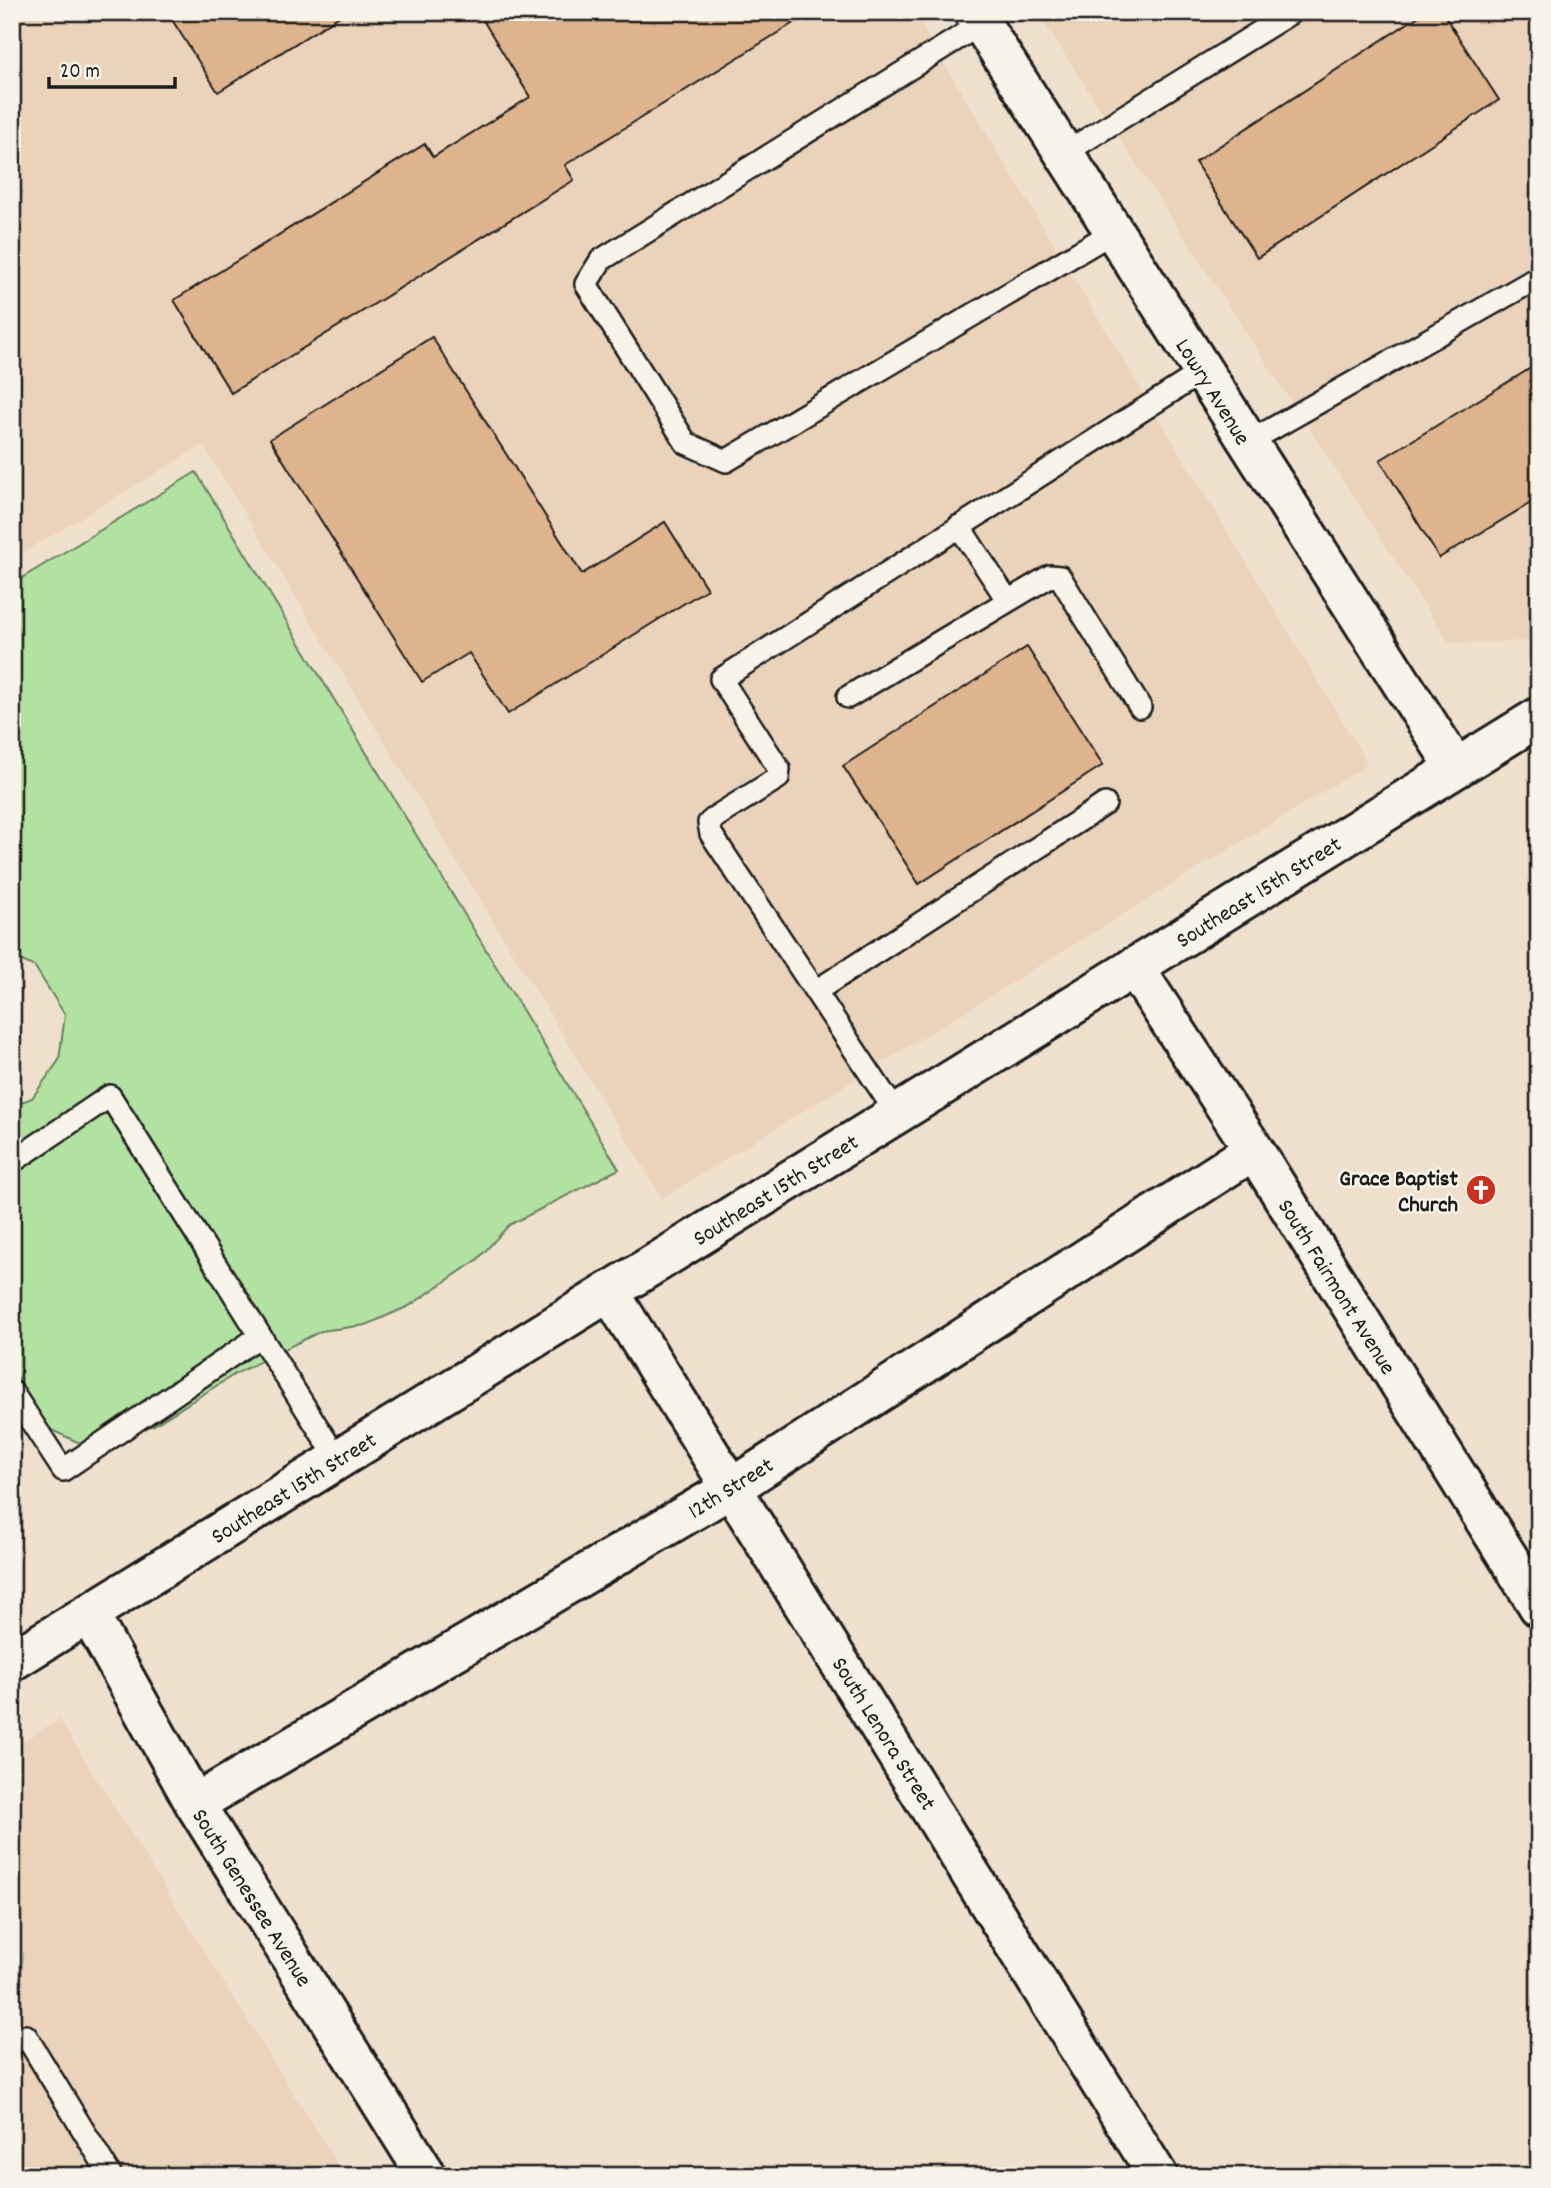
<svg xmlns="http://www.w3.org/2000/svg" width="1551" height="2188" font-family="Dekko,sans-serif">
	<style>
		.built { fill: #ead3ba }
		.green { fill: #b2e2a2; stroke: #677f5f; stroke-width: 2 }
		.building { fill: #ddb48e; stroke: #1c1c1c; stroke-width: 2 }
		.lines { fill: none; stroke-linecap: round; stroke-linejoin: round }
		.lane-casing { stroke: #1c1c1c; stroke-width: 26 }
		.street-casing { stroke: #1c1c1c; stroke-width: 44 }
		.secondary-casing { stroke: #1c1c1c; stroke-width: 44 }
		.lane { stroke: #f7f3e8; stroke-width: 21 }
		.street { stroke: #f7f3e8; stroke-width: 38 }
		.secondary { stroke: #f7f3e8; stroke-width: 38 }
		.labels { text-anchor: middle; stroke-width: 5; stroke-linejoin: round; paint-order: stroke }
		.street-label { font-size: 23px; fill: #1c1c1c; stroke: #f7f3e8 }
		.poi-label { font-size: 23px; font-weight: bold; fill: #1c1c1c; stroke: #f7f3e8; text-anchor: end }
	</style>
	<rect width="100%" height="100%" fill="#efe0cd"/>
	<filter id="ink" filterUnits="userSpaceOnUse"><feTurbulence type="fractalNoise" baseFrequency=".0143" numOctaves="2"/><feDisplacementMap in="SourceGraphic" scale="14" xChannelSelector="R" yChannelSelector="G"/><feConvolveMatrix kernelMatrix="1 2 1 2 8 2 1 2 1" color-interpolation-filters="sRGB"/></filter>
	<g filter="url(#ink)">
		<path class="built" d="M12,12h901l455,752 -706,434 -459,-753 -191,114z
			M1037,12h502v629l-90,2z
			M59,1719l286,457h-333v-428z"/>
		<path class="green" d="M196,472l423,697 -110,56 -32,35 -68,46 -43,19 -45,6 -86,43 -81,51 -70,20 -37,-17 -35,-61v-261l20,-8 27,-38 6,-45 -30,-48 -23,-11v-372z"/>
		<path class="building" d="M167,12h179l-128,80z
			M478,12h318l4,7 -235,146 9,15 -343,213 -57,-93 251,-156 8,13 97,-60z
			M1425,12h17l57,88 -242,158 -62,-96z
			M432,337l150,237 83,-52 42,67 -199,125 -39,-61 -47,29 -152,-243z
			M1539,363v135l-100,60 -59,-98z
			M1027,647l76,118 -184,119 -76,-118z"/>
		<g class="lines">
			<g class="lane-casing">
				<path id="lane" d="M981,24l-380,236 -15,24 100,159 40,18 387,-229
					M1063,154l229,-142
					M1247,443l292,-166
					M1008,601l42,-25 10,1 80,130
					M848,697l160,-96 -49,-75
					M816,991l289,-187
					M897,1114l-186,-280 -2,-11 8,-7 61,-38 1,-9 -58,-90 481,-307
					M12,1162l98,-66 228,364
					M12,1392l51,78 197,-134
					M12,2044l14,-8 85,140"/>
			</g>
			<g class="street-casing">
				<path id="street" d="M974,12l482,756
					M1134,967l120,183 285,457
					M609,1291l549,885
					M89,1614l106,190 232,372
					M195,1804l538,-317 521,-337"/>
			</g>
			<g class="secondary-casing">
				<path id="secondary" d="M12,1661l1527,-944"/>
			</g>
			<use href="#lane" class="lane"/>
			<use href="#street" class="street"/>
			<use href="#secondary" class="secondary"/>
		</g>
	</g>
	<defs>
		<g id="church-disc" transform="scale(1.575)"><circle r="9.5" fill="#c8321e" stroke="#f7f3e8"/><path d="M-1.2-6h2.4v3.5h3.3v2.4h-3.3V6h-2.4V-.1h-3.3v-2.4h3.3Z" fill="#fff"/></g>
	</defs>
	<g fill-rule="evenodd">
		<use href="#church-disc" x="1481" y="1190"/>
	</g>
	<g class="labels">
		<g class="street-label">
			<text transform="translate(1214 391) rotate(58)" y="8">Lowry Avenue</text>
			<text transform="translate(1258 891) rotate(-32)" y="8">Southeast 15th Street</text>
			<text transform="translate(775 1189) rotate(-32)" y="8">Southeast 15th Street</text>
			<text transform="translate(1338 1286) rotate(58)" y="8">South Fairmont Avenue</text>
			<text transform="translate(293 1487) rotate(-32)" y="8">Southeast 15th Street</text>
			<text transform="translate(730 1487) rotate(-32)" y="8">12th Street</text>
			<text transform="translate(885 1733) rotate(58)" y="8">South Lenora Street</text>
			<text transform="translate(253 1897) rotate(58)" y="8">South Genessee Avenue</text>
		</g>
		<g class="poi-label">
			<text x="1458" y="1185">Grace Baptist<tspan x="1458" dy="26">Church</tspan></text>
		</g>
	</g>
	<rect width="1551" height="2188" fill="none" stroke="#f7f3e8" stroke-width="42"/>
	<rect x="21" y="21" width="1509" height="2146" fill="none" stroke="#1c1c1c" stroke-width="2.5" filter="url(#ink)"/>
	<path d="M49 77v10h126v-10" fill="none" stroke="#1c1c1c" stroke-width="3.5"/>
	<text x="60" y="77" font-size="21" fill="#1c1c1c" stroke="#f7f3e8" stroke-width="5" paint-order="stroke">20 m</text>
</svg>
